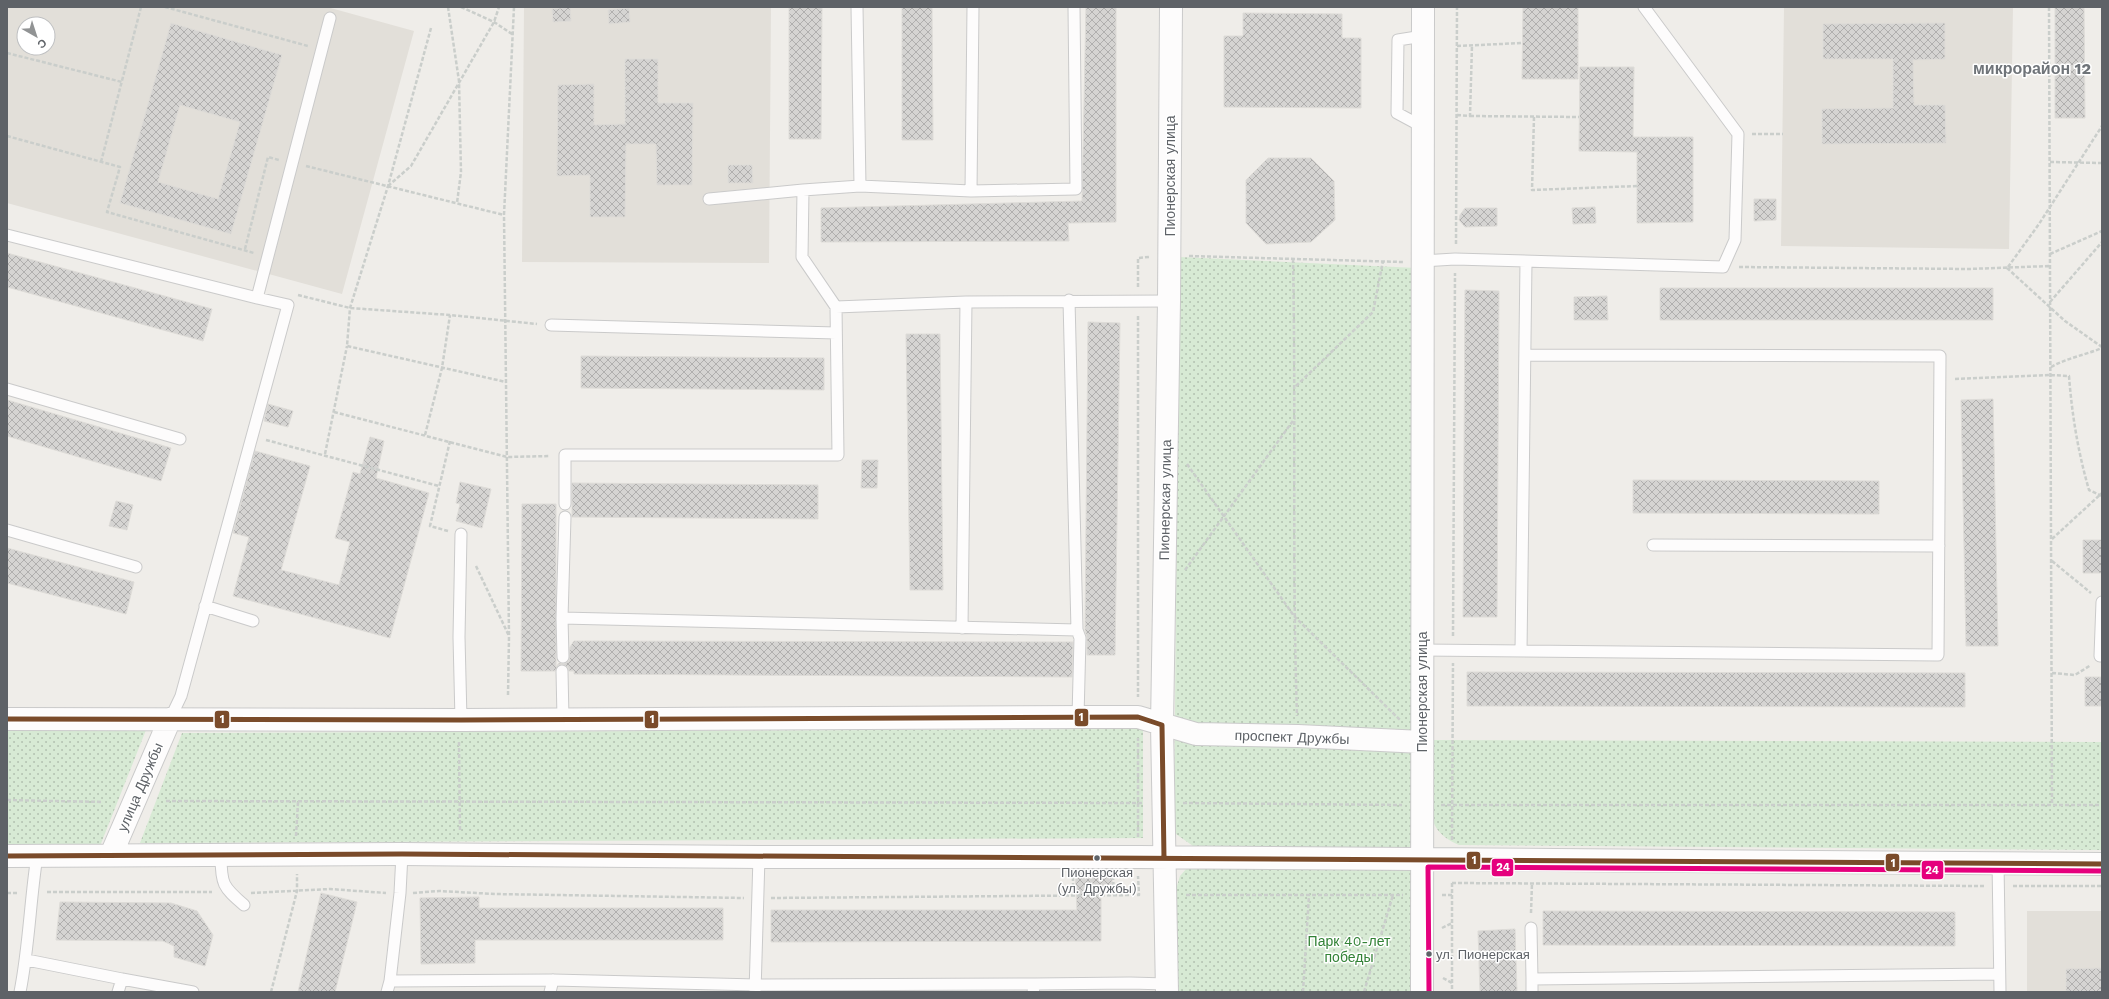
<svg xmlns="http://www.w3.org/2000/svg" width="2109" height="999" font-family="'Work Sans',sans-serif">
	<style>
		.education { fill: #e2dfd9; fill-rule: evenodd }
		.grass { fill: url(#grass-dots) }
		.building { fill: url(#building-cross-hatch); stroke: #dedcd8; fill-rule: evenodd }
		.lines { fill: none; stroke-linecap: round; stroke-linejoin: round }
		.service-casing { stroke: #cacaca; stroke-width: 13 }
		.minor-casing { stroke: #cacaca; stroke-width: 24 }
		.path { stroke: #cacecb; stroke-width: 2.5; stroke-dasharray: 4 2; stroke-linecap: butt }
		.service { stroke: #fdfcfc; stroke-width: 11 }
		.minor { stroke: #fdfcfc; stroke-width: 22 }
		.bus-1-casing { stroke: #fff; stroke-width: 8 }
		.bus-2-casing { stroke: #fff; stroke-width: 8 }
		.bus-1 { stroke: #7a4b2a; stroke-width: 5 }
		.bus-2 { stroke: #e5007d; stroke-width: 5 }
		.bus-dot { fill: #5e6267; stroke: #fff; stroke-width: 1.5 }
		.labels { text-anchor: middle; stroke-width: 3; stroke-linejoin: round; paint-order: stroke }
		.bus-label { font-size: 13px; fill: #5e6267; stroke: #fff }
		.street-label { font-size: 14px; fill: #5e6267; stroke: #fff }
		.park-label { font-size: 14px; fill: #328236; stroke: #fff }
		.quarter-label { font-size: 16px; font-weight: bold; fill: #6f7479; stroke: #fff }
		.line-badge { stroke: #fff; stroke-width: 1.5 }
		.badge-label { font-size: 11px; text-anchor: middle; font-weight: bold; fill: #fff }
	</style>
	<defs>
		<pattern id="grass-dots" width="8" height="8" patternUnits="userSpaceOnUse"><rect width="8" height="8" fill="#d7ead4"/><path d="M2 2h.1M6 6h.1" fill="none" stroke="#b2c1b0" stroke-width="1.8" stroke-linecap="round"/></pattern>
		<pattern id="building-cross-hatch" width="8" height="8" patternUnits="userSpaceOnUse"><rect width="8" height="8" fill="#d5d4d2"/><path d="M0 0l8 8M0 8l8-8" fill="none" stroke="#b0afae"/></pattern>
	</defs>
	<rect width="100%" height="100%" fill="#efede9"/>
	<path class="education" d="M7,7h320l87,24 -72,263 -335,-91zM24,24h24v24h-24z
		M524,7h247l-2,256 -247,-1z
		M1784,7h229l-4,242 -228,-3z
		M2027,911h75v81h-75z"/>
	<path class="grass" d="M1179,257l238,11 -3,572 -5,8 -10,3 -206,-5 -17,-12 -2,-9z
		M1143,729v109l-1003,5 42,-110z
		M7,730h139l-46,116 -93,-1z
		M1432,740l670,2v108l-643,-5c-9,-4 -16,-8 -22,-16 -12,-17 -5,-68 -5,-89z
		M1412,867v125h-236v-103l4,-13 7,-8z"/>
	<path class="building" d="M570,7l1,14 -18,1 -1,-13z
		M789,7h33l-1,132h-32z
		M902,7h30l1,133h-31z
		M1086,7h30v215l-48,1 1,18 -248,1v-34l261,-7z
		M1523,7h55v72h-56z
		M2055,7h29l1,111h-30z
		M629,8l1,14 -21,2 -1,-14z
		M1243,13l99,1v24h19v70l-137,-1v-71h19z
		M171,23l111,32 -51,179 -111,-31zM180,105l60,17 -22,77 -60,-17z
		M1945,23v36l-32,1 1,45h31l1,38 -124,1v-35l71,-1v-49h-70v-35z
		M625,59h33v44h35l-1,82h-35l-1,-41h-30l-1,73h-35v-42l-33,1 1,-91 36,-1v41l31,-1z
		M1580,67h54l-1,70h60v85l-56,1v-71l-58,-1z
		M1268,158h43l23,23 1,39 -24,22 -45,2 -20,-21v-43z
		M728,165h24l1,18h-25z
		M1754,199h22v21l-22,1z
		M1595,207l1,16 -23,1 -1,-16z
		M1465,208h32v18l-32,1 -6,-7 1,-5z
		M7,253l205,56 -9,32 -196,-54z
		M1660,288h333v32h-333z
		M1465,290l34,1 -2,326h-34z
		M1607,296l1,24h-34v-23z
		M1088,322l32,1 -5,332h-28v-17l-2,-8z
		M906,334h34l3,256h-33z
		M581,356l243,2v32l-243,-2z
		M1993,399l5,247h-32l-5,-246z
		M7,400l164,48 -10,33 -154,-45z
		M268,404l25,7 -5,16 -24,-6z
		M370,437l14,4 -8,37 53,15 -39,145 -157,-42 16,-59 -16,-4 22,-82 55,15 -29,104 58,15 11,-43 -15,-4 18,-66 7,2z
		M862,460h16l-1,28h-16z
		M1633,480l246,1v33l-246,-1z
		M460,482l31,7 -9,39 -26,-7 4,-17 -4,-1z
		M572,483l246,2v34l-246,-2z
		M116,501l17,4 -6,25 -18,-4z
		M522,504h34v163l3,-4 5,1 5,-3 1,-14 4,-6 499,1 -1,35 -498,-3v-3h-5l-1,-4 -6,-3 -4,1 -3,6h-34z
		M2083,540h19v33h-19z
		M7,548l127,34 -8,32 -119,-31z
		M1467,672l498,1v34l-498,-1z
		M2085,677h17v29h-17z
		M1075,870h37v17l-11,1v53l-330,1v-32h306z
		M321,893l36,9 -22,90h-37z
		M479,897v11h244v32h-248v23l-54,1 -1,-66z
		M60,902l111,1 26,8 16,24 -8,31 -31,-9v-11l-11,-5 -107,-1z
		M1543,911l412,1v34l-412,-1z
		M1515,929l2,63h-37l-2,-61z
		M2102,968v24h-36v-23z"/>
	<g class="lines">
		<g class="service-casing">
			<path id="service" d="M857,7l3,179
				M1423,36l-25,4 -1,73 26,14
				M971,191l2,-184
				M709,199l94,-9
				M7,235l250,63
				M1422,261l33,-2 268,8 12,-27 3,-106 -94,-127
				M1069,300l8,330 3,8 -2,79
				M836,307l130,-5 203,-1
				M551,325l285,8
				M7,389l173,50
				M565,504v-49h273l-2,-148 -34,-50 1,-67 57,-4 111,5 105,-2 -2,-182
				M7,530l129,37
				M1653,545l286,1
				M2102,602l-2,54h2
				M205,606l48,15
				M562,618l3,-101
				M962,628l4,-326
				M1422,650l516,5 2,-299 -415,-1
				M1521,651l5,-389
				M563,657l-1,-39 515,12
				M562,671l1,48
				M170,719l11,-23 107,-391 -31,-7 73,-280
				M461,720l-2,-83 2,-103
				M221,856c0,28 2,31 23,49
				M1998,862l2,130
				M1531,928l1,51
				M27,960l95,19
				M390,981l163,-1 204,5 278,-1 -2,8
				M1035,984l95,-1 37,1
				M20,992c9,-45 10,-91 17,-136
				M118,992l4,-13 71,13
				M387,992l3,-11 10,-88 2,-39
				M550,992l3,-12
				M755,992l4,-135
				M1532,992v-13l467,-5"/>
		</g>
		<g class="minor-casing">
			<path id="minor" d="M7,719l454,1 634,-3h43l58,17 102,2 124,6
				M111,855l59,-136
				M7,856l395,-2 357,3h379l964,7
				M1167,992l-5,-267 7,-424 2,-294
				M1422,992l1,-985"/>
		</g>
		<path class="path" d="M165,7l143,39
			M448,7l11,74 2,91 -4,31
			M461,7l33,15 18,12
			M2049,7l3,797
			M431,28l-43,158 -38,122 -3,38 159,36
			M1457,46l65,-3
			M7,53l115,29
			M1457,115l13,1 2,-71
			M1470,116l109,1
			M1534,117l-2,73 105,-4
			M1752,134h31
			M7,136l113,31 -13,45 147,41
			M101,162l40,-155
			M2050,162l52,1
			M306,166l198,49
			M388,186l23,-20 83,-144 5,-15
			M1456,244l1,-237
			M245,249l23,-92 11,3
			M2050,254l52,-23
			M1189,256l214,6
			M1293,259c3,152 -1,305 4,457
			M1739,267l229,2 82,-3
			M2008,267l31,-43 63,-98
			M2007,268l58,53 37,26
			M1138,287v-29l11,-1
			M298,295l52,13 100,7 87,9
			M2050,302l52,-60
			M1138,316v381
			M2051,367c16,-9 34,-12 51,-19
			M1955,379l96,-4 18,1c3,39 9,76 20,114l13,6
			M1296,386l77,-74 10,-51
			M334,412l173,45 43,-1
			M425,435l17,-67 8,-53
			M266,440l173,46
			M325,454l22,-108
			M1187,464l107,152 106,104
			M448,531l-18,-5 20,-85
			M2052,539l50,-46
			M2052,561l39,32
			M476,566l33,70
			M1185,570l110,-152
			M1453,636l2,-363
			M2052,673l23,2 16,-10
			M508,695l1,-58 -5,-422 10,-208
			M459,742l1,90
			M7,800l96,2
			M166,801l978,2
			M1183,803l219,2
			M1441,805h661
			M296,836l2,-34
			M1138,837v-99
			M1452,840l1,-177
			M1113,876l1,19
			M1073,877v19
			M1452,883l532,3
			M1452,883v109
			M2013,886h89
			M47,892h165
			M7,893h11
			M251,893l79,-4 56,4
			M413,893l26,-2 56,3 249,4
			M1186,895h217
			M1442,895h10
			M771,898l368,-3 -1,-19
			M1531,913l1,-30
			M1442,928l10,-5
			M1443,978l9,5
			M271,992l26,-101v-17
			M1303,992l6,-97
			M1364,992l29,-97"/>
		<use href="#service" class="service"/>
		<use href="#minor" class="minor"/>
		<g class="bus-1-casing">
			<path id="bus-1" d="M7,719l454,1 677,-3 24,8 2,133
				M7,856l395,-2 1700,10"/>
		</g>
		<g class="bus-2-casing">
			<path id="bus-2" d="M1429,992l-1,-125 674,4"/>
		</g>
		<use href="#bus-1" class="bus-1"/>
		<use href="#bus-2" class="bus-2"/>
	</g>
	<g class="bus-dot">
		<circle cx="1097" cy="858" r="3.5"/>
		<circle cx="1429" cy="954" r="3.5"/>
	</g>
	<g class="labels">
		<g class="bus-label">
			<text x="1097" y="877">Пионерская<tspan x="1097" dy="16">(ул. Дружбы)</tspan></text>
			<text x="1436" y="959" text-anchor="start">ул. Пионерская</text>
		</g>
		<g class="street-label">
			<text transform="translate(1170 176) rotate(-90)" y="5">Пионерская улица</text>
			<text transform="translate(1165 500) rotate(-89)" y="5">Пионерская улица</text>
			<text transform="translate(1422 692) rotate(-90)" y="5">Пионерская улица</text>
			<text transform="translate(1292 737) rotate(2)" y="5">проспект Дружбы</text>
			<text transform="translate(140 787) rotate(-67)" y="5">улица Дружбы</text>
		</g>
		<g class="park-label">
			<text x="1349" y="946">Парк 40-лет<tspan x="1349" dy="16">победы</tspan></text>
		</g>
		<g class="quarter-label">
			<text x="2032" y="74">микрорайон 12</text>
		</g>
	</g>
	<g class="line-badge">
		<rect x="1074" y="708" width="15" height="19" rx="4" fill="#7a4b2a"/>
		<rect x="644" y="710" width="15" height="19" rx="4" fill="#7a4b2a"/>
		<rect x="214" y="710" width="16" height="19" rx="4" fill="#7a4b2a"/>
		<rect x="1466" y="851" width="15" height="19" rx="4" fill="#7a4b2a"/>
		<rect x="1885" y="853" width="15" height="19" rx="4" fill="#7a4b2a"/>
		<rect x="1491" y="858" width="23" height="19" rx="4" fill="#e5007d"/>
		<rect x="1921" y="860" width="23" height="20" rx="4" fill="#e5007d"/>
	</g>
	<g class="badge-label">
		<text x="1081" y="721">1</text>
		<text x="652" y="723">1</text>
		<text x="222" y="723">1</text>
		<text x="1474" y="864">1</text>
		<text x="1893" y="867">1</text>
		<text x="1503" y="871">24</text>
		<text x="1932" y="874">24</text>
	</g>
	<rect width="2109" height="999" fill="none" stroke="#5e6267" stroke-width="16"/>
	<g transform="translate(36 36) rotate(141)"><circle r="19" fill="#ffffff" stroke="#bfc0c2"/>
	<path d="M0-3L7 15L0 10L-7 15Z" fill="#919394"/>
	<text y="-6" font-size="11" font-weight="bold" text-anchor="middle" fill="#5e6267">С</text>
	</g>
</svg>
